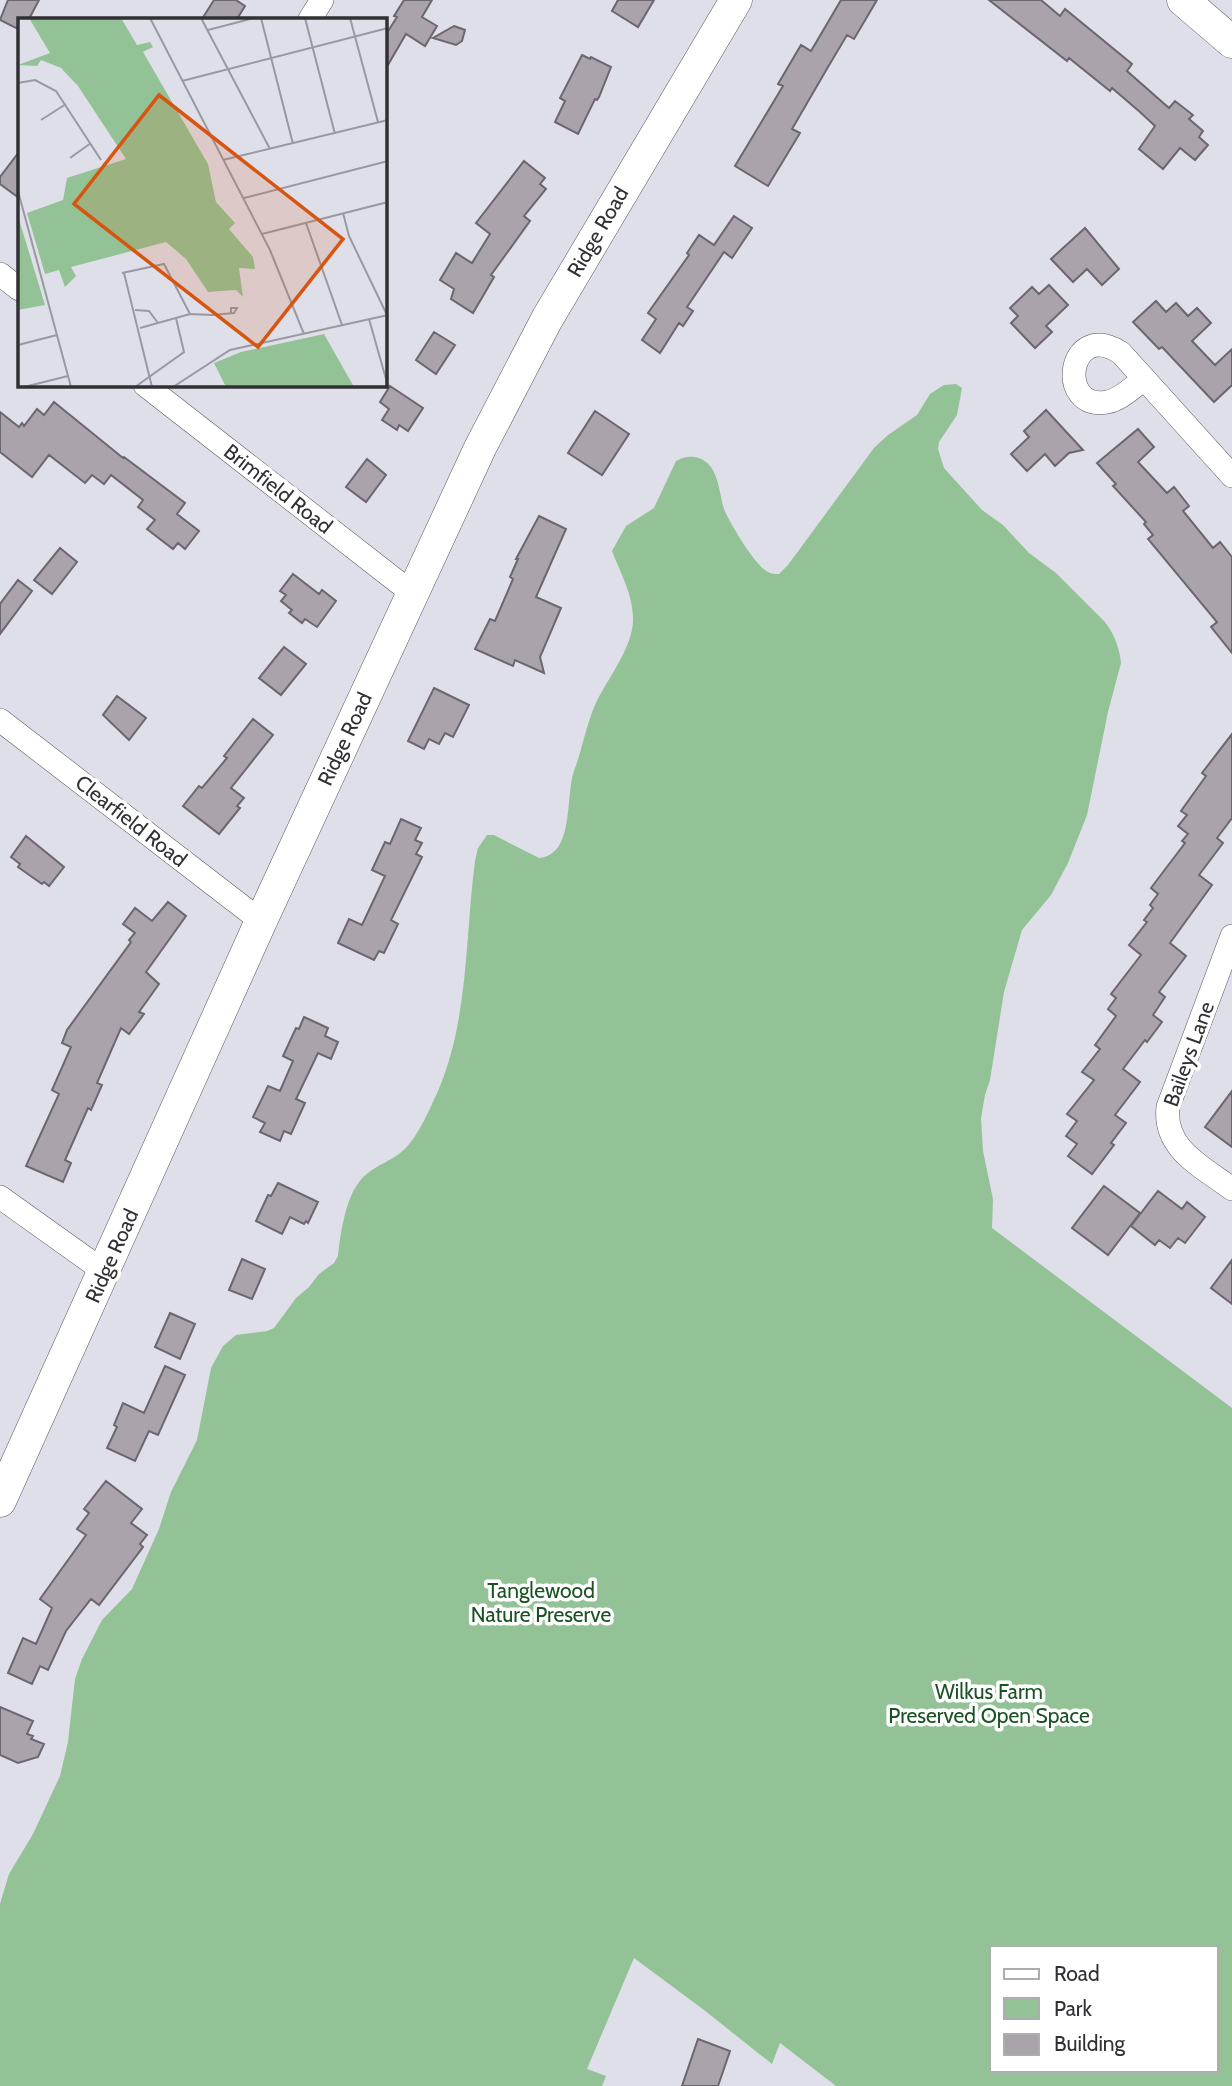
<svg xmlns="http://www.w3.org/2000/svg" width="1232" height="2086" font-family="Cabin,sans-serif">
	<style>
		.green { fill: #93c296; fill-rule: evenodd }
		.building { fill: #aaa3ab; stroke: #6c666e; stroke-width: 2 }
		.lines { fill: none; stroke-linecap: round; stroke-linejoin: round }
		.street-casing { stroke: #585860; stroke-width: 24 }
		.secondary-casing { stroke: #585860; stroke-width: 33 }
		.street { stroke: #fff; stroke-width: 23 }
		.secondary { stroke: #fff; stroke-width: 32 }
		.labels { text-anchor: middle; stroke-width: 7; stroke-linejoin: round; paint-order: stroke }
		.street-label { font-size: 21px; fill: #313135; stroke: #fff }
		.park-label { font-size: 21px; fill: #1a5223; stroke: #fff }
		.inset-road { fill: none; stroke: #9999a1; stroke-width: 2 }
		.view { fill: #d65510; fill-opacity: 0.15; stroke: #d65510; stroke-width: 3.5 }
		.inset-edge { fill: none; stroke: #313135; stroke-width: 3.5 }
	</style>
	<rect width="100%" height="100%" fill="#dfdfe9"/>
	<path class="green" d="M956,384l6,4 -5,27 -18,27 -1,7 6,19 38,42 21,15 26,28 27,20 49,49c9,11 15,28 16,41l-13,49 -21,103 -19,48 -17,32 -29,35 -18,62 -14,88 -5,15 -4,23 2,33 10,48 -1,29 240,180v678h-396l-56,-43 -8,21 -68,-54 -70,-52 -47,111 19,7 -4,10h-602v-182l9,-30 24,-40 27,-58 8,-34 7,-63 7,-20 20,-39 30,-31 27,-60 12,-37 26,-52 14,-72 12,-22 13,-11 31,-4 7,-3 22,-30 13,-11 10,-13 15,-11 4,-7c2,-20 7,-54 19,-71 10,-16 28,-21 42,-31 18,-13 30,-44 39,-63 31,-72 27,-154 37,-230l3,-13 9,-13h7l45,23c36,-3 26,-62 35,-87 8,-21 12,-45 21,-66 12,-26 39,-58 38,-87 0,-23 -13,-46 -21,-67l14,-25 28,-18 22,-47c12,-7 26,-6 35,6 8,11 9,29 13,42 5,13 32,58 44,63 4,2 7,2 11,2l9,-9 86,-117 14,-13 29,-20 13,-21 14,-9zM992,1948h224v122h-224z"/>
	<path class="building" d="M8,0h31l-10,19h-10l-1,10 -18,-9z
		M214,0h22l9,6 -8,13h-35z
		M404,0h28l-10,17 15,9 -12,20 -19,-12 -21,36v-34l12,-19 -3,-1z
		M618,0h36l-16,27 -26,-16z
		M841,0h36l-23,39 -7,-4 -19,32 -36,62 8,4 -32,53 -33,-20 48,-80 -5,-2 23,-39 10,6z
		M989,0h52l19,16 5,-7 67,55 -5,7 42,37 6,-7 18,14 -4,4 14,12 -4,6 9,8 -13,15 -15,-12 -17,21 -24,-20 16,-23 -15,-14 -28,-24 -2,3 -41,-33 -2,3z
		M454,26l11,4 -3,11 -6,4 -23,-7z
		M582,55l8,4 1,-2 20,10 -12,30 -2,3 -2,-1 -17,35 -23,-12 10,-21 -5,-3z
		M19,152v46l-19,-14v-7z
		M524,161l21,17 -5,6 6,5 -22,27 6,5 -39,54 3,2 -21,36 -22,-14 3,-10 -14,-9 16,-27 16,10 18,-29 -14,-11z
		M734,216l18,12 -20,30 -8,-6 -37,55 6,4 -10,15 -4,-3 -19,30 -18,-13 14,-21 -8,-6 41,-58 -2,-2 12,-18 15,10z
		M1085,228l34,41 -17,16 -15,-16 -14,13 -22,-23z
		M1049,285l19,20 -22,21 6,6 -17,16 -24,-25 7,-7 -8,-8 22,-21 7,7z
		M1156,301l10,11 10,-9 12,13 9,-8 14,15 -19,18 23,24 17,-16v36l-18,17 -52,-55 -3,2 -26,-27z
		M434,332l21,13 -19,29 -20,-14z
		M390,386l33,22 -15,23 -9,-6 -2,5 -15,-10 7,-11 -9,-7z
		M54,402l69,56 1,-1 61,46 -8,11 22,17 -14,18 -7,-6 -5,6 -26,-20 8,-9 -17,-13 5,-7 -32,-25 -7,9 -12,-9 -7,8 -36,-28 -17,22 -32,-25v-40l19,15 3,-4 2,3 13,-17 7,6z
		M1046,410l37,40 -14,3 -14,13 -10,-12 -18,17 -16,-17 18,-17 -5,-6z
		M595,411l34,23 -27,41 -34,-22z
		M1138,429l16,18 -16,15 29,31 7,-6 15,19 -6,5 30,37 7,-6 12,15v96l-21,-26 6,-5 -69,-83 5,-4 -9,-11 2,-2 -33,-36 3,-2 -19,-21z
		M367,459l19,16 -20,27 -20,-15z
		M539,516l27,13 -30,68 25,11 -21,49 4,16 -29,-13 -2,6 -38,-17 15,-30 5,2 18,-42 -3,-2 8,-18h-2z
		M60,548l17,14 -25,32 -18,-14z
		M293,574l26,20 3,-4 14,11 -19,26 -12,-8 -3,4 -13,-10 3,-3 -11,-9 5,-6 -6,-4z
		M18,580l14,11 -32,43v-30z
		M284,647l22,17 -25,31 -22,-17z
		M434,688l35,17 -16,32 -8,-4 -6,11 -10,-5 -5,10 -16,-8z
		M117,696l29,22 -17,22 -26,-25z
		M253,719l20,16 -42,53 13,10 -7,8 3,2 -21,26 -36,-28 16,-20 3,2 25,-30 -3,-2z
		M1232,734v84l-15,20 6,5 -24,32 13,10 -42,58 16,13 -27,36 6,5 -12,18 9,7 -15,20 -2,-2 -22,29 17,13 -25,33 11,8 -15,20 3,2 -22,29 -24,-18 9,-12 -11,-8 11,-15 -10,-7 27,-34 -12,-8 18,-23 -5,-4 21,-29 -8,-7 8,-11 -5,-4 30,-39 -12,-10 18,-23 -3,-2 9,-12 -3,-3 8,-11 -7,-6 34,-45 -3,-2 6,-7 -10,-8 9,-11 -6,-4 25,-35 -4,-3z
		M401,819l20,9 -6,12 7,3 -6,11 6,3 -31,63 7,4 -14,29 -5,-2 -5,9 -36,-17 11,-24 13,6 23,-49 -13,-6 13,-28 5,2z
		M26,836l38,31 -15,19 -5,-4 -2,2 -24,-17 2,-3 -9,-7z
		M168,902l18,14 -40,56 13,12 -20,28 5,2 -15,20 -8,-6 -24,55 5,2 -11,25 -3,-2 -23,52 6,3 -8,19 -37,-16 33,-72 -7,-4 19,-43 -9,-4 5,-13 64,-88 -2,-2 6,-7 -12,-9 12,-16 17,13z
		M304,1017l24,11 -3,8 13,6 -7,17 -13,-6 -22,46 9,4 -14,31 -7,-3 -4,10 -20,-9 5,-9 -12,-6 15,-31 12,5 13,-30 -10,-5 13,-28 3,1z
		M1232,1091v56l-27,-20z
		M278,1183l40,19 -10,21 -2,-2 -2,3 -14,-7 -8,17 -26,-13 12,-26 3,1z
		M1104,1186l36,27 -32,42 -36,-27z
		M1158,1191l24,18 5,-7 18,15 -20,26 -7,-5 -8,10 -11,-8 -4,5 -24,-19z
		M242,1259l23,10 -13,30 -23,-9z
		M1232,1260v44l-21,-16z
		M170,1313l25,11 -15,35 -25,-12z
		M165,1366l20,9 -27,60 -9,-4 -14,30 -28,-13 10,-21 -3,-2 9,-22 21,10z
		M106,1481l36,28 -11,14 16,12 -7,9 3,3 -44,58 -8,-6 -25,32 -18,39 -8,-4 -8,18 -24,-11 15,-35 13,6 16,-36 -12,-9 46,-64 -9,-6 12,-16 -5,-4z
		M0,1707l33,14 -6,13 6,2 -2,3 13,5 -6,13 -20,6 -18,-8z
		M698,2039l32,12 -12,35h-36z"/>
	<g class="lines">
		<g class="street-casing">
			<path id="street" d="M310,19l12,-19
				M0,274l19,15
				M1144,379c-11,8 -24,21 -37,23 -51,10 -40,-84 14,-49l111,123
				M145,385l267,208
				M0,720l261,201
				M1232,936l-64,171c-5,42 35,60 64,82
				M0,1197l105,75"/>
		</g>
		<g class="secondary-casing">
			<path id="secondary" d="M1183,0l49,42
				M0,1501l261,-580 219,-473 67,-129 189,-319"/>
		</g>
		<use href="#street" class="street"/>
		<use href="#secondary" class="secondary"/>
	</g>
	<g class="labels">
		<g class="street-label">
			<text transform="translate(598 232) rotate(-60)" y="7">Ridge Road</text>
			<text transform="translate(278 489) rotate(38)" y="7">Brimfield Road</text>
			<text transform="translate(345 739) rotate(-65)" y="7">Ridge Road</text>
			<text transform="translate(131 821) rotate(38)" y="7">Clearfield Road</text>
			<text transform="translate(1189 1054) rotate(-70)" y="7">Baileys Lane</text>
			<text transform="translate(112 1256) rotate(-66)" y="7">Ridge Road</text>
		</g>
		<g class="park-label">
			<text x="541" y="1598">Tanglewood<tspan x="541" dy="24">Nature Preserve</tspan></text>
			<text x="989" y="1699">Wilkus Farm<tspan x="989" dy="24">Preserved Open Space</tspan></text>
		</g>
	</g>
	<g transform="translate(18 18)">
		<rect width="369" height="369" fill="#dfdfe9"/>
		<path d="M11,0h92l16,27 13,-3 3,5 -10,5 65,112 8,38 19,21 -6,6 24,28 2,12 -16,-1 4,29 -7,-7 -28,2 -22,-33 -20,-17 -95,25 5,9 -11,11 -6,-17 -14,4 -18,-61 36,-13 4,-22 59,-19 -48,-73 -17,-18 -20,-8 -4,6 -19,-1 32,-12zM0,198l27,89 -27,5zM306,316l30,53h-128l-12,-24 27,-11z" fill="#93c296"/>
		<path class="inset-road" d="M132,0l120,232 34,84M183,0l69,131M243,0l32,126M287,0l30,116M332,0l28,104M190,12l46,-12M164,63l206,-53M0,65l17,-3 21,11 45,69M23,102l25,-16M52,140l21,-15M205,142l165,-40M0,173l53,196M226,180l144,-37M325,195l6,23 38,79M288,205l36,102M244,216l126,-32M104,255l42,-9 26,50M106,255l28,114M117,292l14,1 9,12M351,301l19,67M122,310l50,-14 22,1 22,-2 3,-5h-6v5M0,327l39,-10M6,369l44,-11M117,369l49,-35 -8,-34M155,369l57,-37 158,-35"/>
		<path class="view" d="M141,77l184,144 -85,108 -184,-143z"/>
		<rect width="369" height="369" class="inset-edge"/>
	</g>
	<rect x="990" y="1946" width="228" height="126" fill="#ffffff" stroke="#adadae" stroke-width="2"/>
	<rect x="1004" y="1969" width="35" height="10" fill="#ffffff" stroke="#adadae" stroke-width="2"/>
	<text x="1054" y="1981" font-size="21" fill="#313135">Road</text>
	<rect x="1004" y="1998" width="35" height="21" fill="#93c296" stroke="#adadae" stroke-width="2"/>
	<text x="1054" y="2016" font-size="21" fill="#313135">Park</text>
	<rect x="1004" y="2034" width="35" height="21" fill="#aaa3ab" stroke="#adadae" stroke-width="2"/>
	<text x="1054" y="2051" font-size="21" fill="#313135">Building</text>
</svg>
